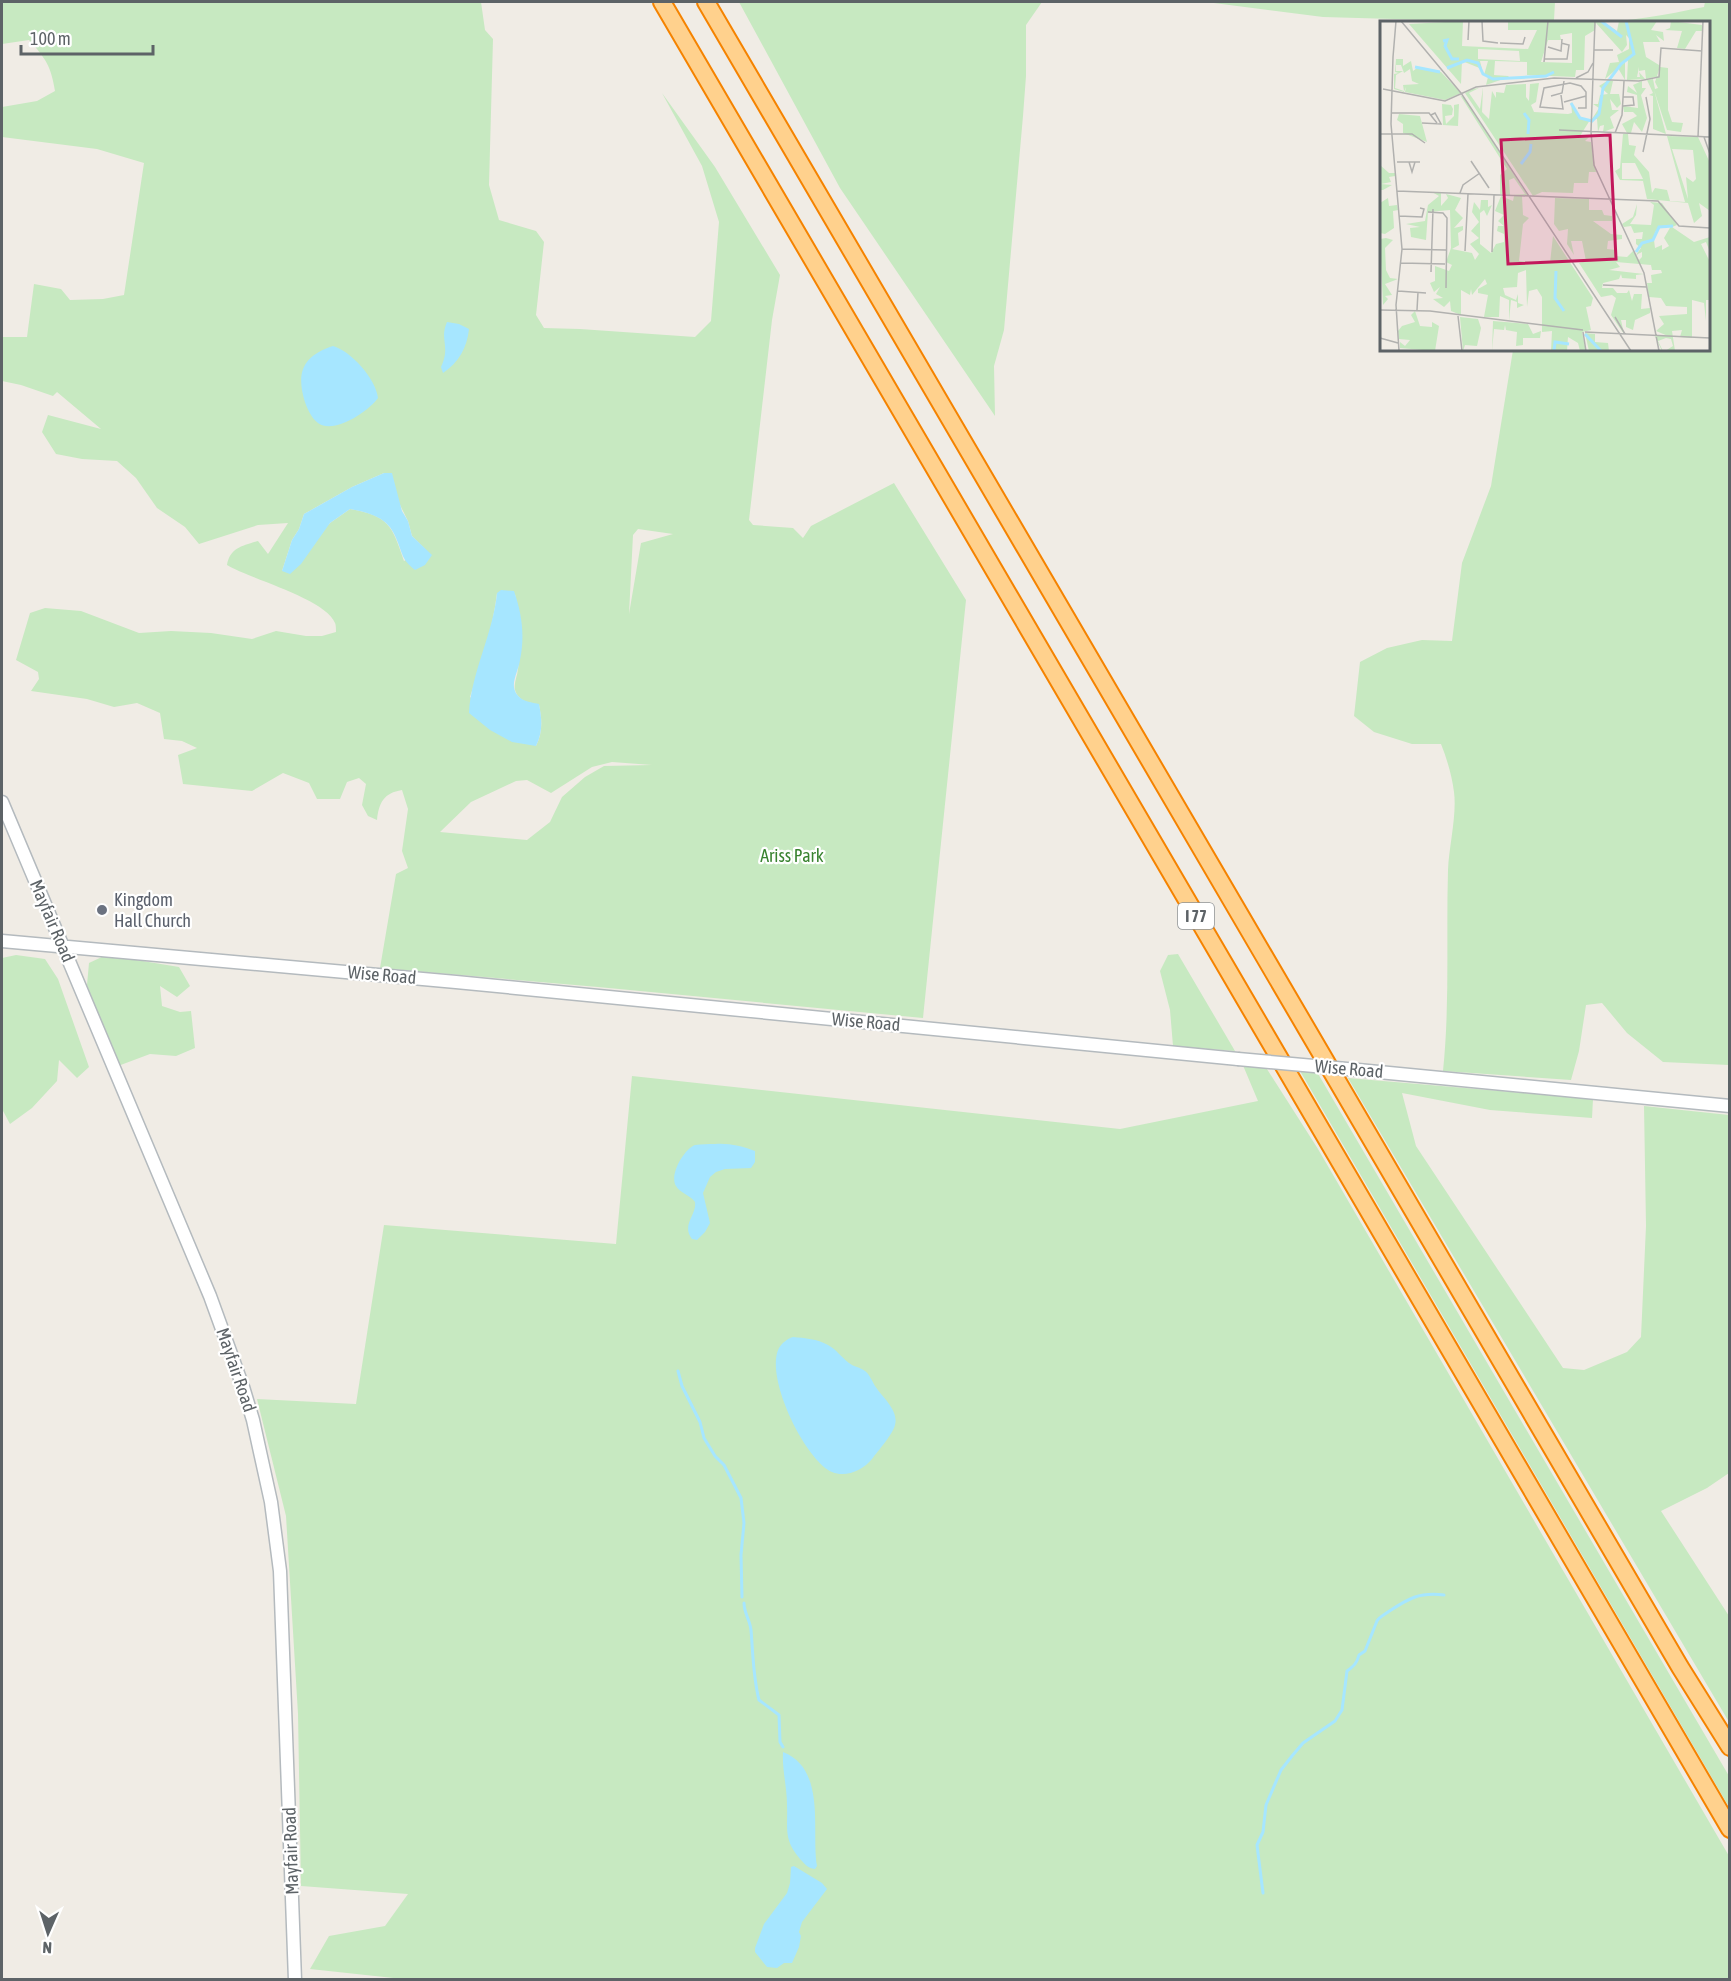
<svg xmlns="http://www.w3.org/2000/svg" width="1731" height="1981" font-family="'Asap Condensed',sans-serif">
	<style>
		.green { fill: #c7e9c1; fill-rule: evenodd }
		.water { fill: #a6e6ff }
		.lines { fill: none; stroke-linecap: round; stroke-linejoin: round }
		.stream { stroke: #a6e6ff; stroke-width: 3 }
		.secondary-casing { stroke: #b4babe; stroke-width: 15 }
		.highway-casing { stroke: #f58300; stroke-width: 20 }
		.secondary { stroke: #fff; stroke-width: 12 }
		.highway { stroke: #ffd18d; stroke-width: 16 }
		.secondary-bridge-casing { stroke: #b4babe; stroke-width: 15; stroke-linecap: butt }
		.secondary-bridge { stroke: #fff; stroke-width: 12 }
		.worship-dot { fill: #6b7280; stroke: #fff; stroke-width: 2 }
		.labels { text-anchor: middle; stroke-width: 4.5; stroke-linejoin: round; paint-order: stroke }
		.shield { fill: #fff; stroke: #8e9295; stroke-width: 1.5 }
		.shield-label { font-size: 16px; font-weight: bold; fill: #5d6367 }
		.park-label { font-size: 18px; fill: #398330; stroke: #fff }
		.worship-label { font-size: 18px; fill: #5b616d; stroke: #fff; text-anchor: start }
		.street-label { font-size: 18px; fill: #5d6367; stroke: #fff }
		.inset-river { fill: none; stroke: #a6e6ff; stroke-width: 3 }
		.inset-road { fill: none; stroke: #b1b1af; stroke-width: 1.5 }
		.view { fill: #c2185b; fill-opacity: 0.15; stroke: #c2185b; stroke-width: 3 }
		.inset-edge { fill: none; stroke: #5d6367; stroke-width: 3 }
	</style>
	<rect width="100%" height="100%" fill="#f0ece5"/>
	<path class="green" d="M2,2h479l4,28 8,9 -4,146 10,35 37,11 8,11 -8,73 8,13 36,1 115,8 16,-16 8,-99 -17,-56 -40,-73 53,74 65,108 -8,45 -23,200 4,5 40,3 10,10 8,-12 83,-43 72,117 -43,418 -325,-31 -218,-19 16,-94 12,-6 -6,-17 6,-42 -6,-19c-18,3 -23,12 -25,30l-9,-4 -6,-11 4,-21 -7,-6 -12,4 -7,17h-23l-8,-16 -26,-10 -31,18 -69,-7 -5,-29 19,-7 -15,-7 -18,-2 -4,-26 -23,-10 -23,4 -27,-8 -56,-8 8,-12 -1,-7 -22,-12 14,-47 15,-5 36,3 58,22 32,-2 40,2 41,6 24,-8 30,5h16l14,-4c0,-1 0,-8 -1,-9 -9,-24 -85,-44 -108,-58 3,-17 15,-19 31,-24l10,13 20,-31 -30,2 -59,19 -14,-17 -28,-19 -21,-30 -19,-17 -35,-2 -26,-5 -14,-22 6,-17 53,14 -44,-37 -4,4 -32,-11 -19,-4v-44h25l7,-53 27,5 9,11 33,-1 21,-4 20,-132 -47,-14 -95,-12v-30l35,-6 18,-10c-4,-25 -9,-32 -26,-51l-27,4zM384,473l24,48 4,15 13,13 -21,12c-12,-36 -15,-45 -54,-52l-20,14 -48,48 10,-31 7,-11 5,-15 48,-27zM638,529l35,5 -32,9 -12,71 4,-79zM497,593l18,1c3,17 6,59 3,75 -1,10 -7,18 0,27 5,6 13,7 21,9 3,14 4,27 -3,41l-66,-49c11,-33 23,-69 27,-104zM612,762l40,3 -48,1 -19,11 -23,20 -12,25 -23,18 -87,-8 31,-30 45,-21 11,-1 24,13 41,-26z
		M739,2h303l-16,23v51l-3,40 -19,214 -10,36 1,50 -155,-228z
		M1206,2h349l-1,18c50,7 100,-3 150,-13l1,-5h24v1063l-66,-3 -36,-29 -25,-30 -16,2 -7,46 -8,29 -128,-9c7,-67 3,-134 5,-201 1,-24 9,-55 6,-78 -2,-16 -7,-33 -13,-48h-29l-38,-12 -20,-16 6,-54 27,-14 35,-8 30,1 10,-78 29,-77 22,-136h195v-328h-208l-177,-5z
		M1178,954l57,97 -62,-5 -3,-36 -10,-39 8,-16z
		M16,955l29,4 13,20 31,88 -12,11 -18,-18 -2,21 -25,27 -22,16 -8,-15v-151z
		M106,955l73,12 11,19 -13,11 -17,-11 2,20 18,6 11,-1 4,37 -19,8 -26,-2 -32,12 -31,-81 2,-22z
		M1242,1063l23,3 53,83 411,707v123l-1317,1 -102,-11 19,-33 56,-10 23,-32 -107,-8 -3,-172 -12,-198 -29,-117 99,5 28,-179 232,19 16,-168 488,53 138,-28z
		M1300,1071l17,1 412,704v31z
		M1348,1078l245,21 -1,19 -102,-8 -88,-17 14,53 147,222 21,2 43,-18 14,-15 5,-111 -2,-120 85,9v358l-22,15 -46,23 68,105v106z"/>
	<path class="water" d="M447,322l12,2 10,5c-2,19 -10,33 -26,44l-2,-6c10,-21 -2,-27 6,-45z
		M333,346c18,5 43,33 45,52 -9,13 -44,37 -60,25 -7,-5 -12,-17 -14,-24 -8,-29 1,-44 29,-53z
		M384,473h8l10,38 6,10 4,15 20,19 -7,10 -10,5c-14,-11 -12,-16 -19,-32 -8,-21 -26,-25 -46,-29l-20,14 -29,41 -11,10 -8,-3 10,-31 7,-11 5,-15 48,-27z
		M501,590l13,1c8,23 11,45 6,69 -1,8 -7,19 -6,27 2,13 14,15 25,17 3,15 4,28 -3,42l-24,-4 -22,-12 -21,-17c2,-40 24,-79 28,-120z
		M715,1144c14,-1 27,2 40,7v11l-4,6 -26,1 -9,3 -6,5 -7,16 7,30 -5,9 -8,8 -5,-1c-11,-14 5,-24 3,-37 -5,-7 -15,-9 -19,-16 -7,-11 8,-37 19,-41 6,-1 14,-1 20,-1z
		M793,1337c12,1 24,2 35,8 9,5 13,12 21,18 5,4 11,4 16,8 5,4 7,10 10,15 7,11 24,24 20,39 -2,9 -17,26 -23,34 -9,11 -26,19 -40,13 -27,-12 -68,-96 -53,-124 3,-5 8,-9 14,-11z
		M783,1752c44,17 28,80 34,114l-2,3c-8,-1 -10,-5 -15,-10 -17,-20 -12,-30 -13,-54 0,-18 -5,-35 -4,-53z
		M794,1866l28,17 5,6 -25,33 -3,10 2,4 -2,11 -7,16h-8l-7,5 -10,-1 -12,-15v-4l9,-24 23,-31 3,-10 1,-16z"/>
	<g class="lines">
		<path class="stream" d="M678,1371l4,15 18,36 4,16 11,18 9,9 17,33 3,25 -3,32 1,42
			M744,1603c0,10 6,17 7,27 2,23 2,47 8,70l20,15 1,27 3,5
			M1263,1893l-6,-48 6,-13 3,-27 15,-35 11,-14 11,-13 32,-22 7,-11 5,-39c7,-5 10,-8 12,-16l6,-4c4,-10 8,-20 12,-30 2,-4 7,-6 11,-9 20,-13 30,-20 56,-17"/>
		<g class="secondary-casing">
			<path id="secondary" d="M2,802l208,494 33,91 10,33 18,82 9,69 15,409
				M2,941l454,41 782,77
				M1358,1070l372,36"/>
		</g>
		<g class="highway-casing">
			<path id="highway" d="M662,2l1068,1827
				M706,2l974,1665 50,80"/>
		</g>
		<use href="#secondary" class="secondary"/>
		<use href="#highway" class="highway"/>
		<g class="secondary-bridge-casing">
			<path id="secondary-bridge" d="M1238,1059l120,11"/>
		</g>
		<use href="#secondary-bridge" class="secondary-bridge"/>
	</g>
	<circle class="worship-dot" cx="102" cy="910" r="6"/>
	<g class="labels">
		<rect class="shield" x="1178" y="903" width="36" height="26" rx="4.5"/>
		<g class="shield-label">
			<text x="1196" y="922">I 77</text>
		</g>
		<g class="park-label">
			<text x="792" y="862">Ariss Park</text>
		</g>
		<g class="worship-label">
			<text x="114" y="906">Kingdom<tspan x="114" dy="21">Hall Church</tspan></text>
		</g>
		<g class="street-label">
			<text transform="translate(52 921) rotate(67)" y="6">Mayfair Road</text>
			<text transform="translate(382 975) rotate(5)" y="6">Wise Road</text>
			<text transform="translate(866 1022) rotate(5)" y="6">Wise Road</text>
			<text transform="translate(1349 1069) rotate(5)" y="6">Wise Road</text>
			<text transform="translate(236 1370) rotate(71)" y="6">Mayfair Road</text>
			<text transform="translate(291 1851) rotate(-92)" y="6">Mayfair Road</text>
		</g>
	</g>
	<g transform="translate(1380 21)">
		<rect width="330" height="330" fill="#f0ece5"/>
		<path d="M83,0l-1,25 66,3 9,-19h-29v-9h94l15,10 2,-10h38l-6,9 12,2 1,9 -8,-6 4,7h-17l3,15 13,8v11l-13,3 -1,-9 -6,1v-4l-2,10h3l-1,-5 6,7 -18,1 1,-20 -3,2v18l-7,-12 -13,11 5,-16 9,-1 -2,-7 12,-6v-11l-3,-3 1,10 -5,7 -26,-29 -1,7 -10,6 -1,34h-8l-1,7 -48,-2v-13l-32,-1 -1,14 14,1 1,1 -23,8 2,-8 -4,-2 4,-14h-8l2,8 -20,-8 -1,23 -52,-60zM192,12v30l-31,-1 7,-22h13l-1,-5zM98,28l41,2 1,10 -42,-2zM291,0l31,4v6h-6l-11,18 -8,-1 5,-17 -17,-1 5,-2zM16,38h7v7l8,-5 2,10 4,-3 24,4 20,21 -16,7 -40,-8 1,-5 -2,5 -10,-3v-15l5,-1 -4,-1zM16,44h5l3,8 6,-4 2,12 7,3 -16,1 1,6 -9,-3 1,-13 7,-4h-7zM280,46l8,1v42l4,12 11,1 -2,9 -14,-2 -13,-40 12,44 -13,-5v-33l-4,-1 4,-2 -6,-13 6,-1 2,10 3,-1 -3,-6zM227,60h6l-3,13h9l2,10 -4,4 -7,-9 2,11h7l-9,7 4,11 -11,4 1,-7 -4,1 -2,6 -1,-13h-5l7,-11 -6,-4h5l2,-9 8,-1 -9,-8zM262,60v7h4l-5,7 6,23 -5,14 -8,-10 -3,11h-4l-5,-9 15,-8 -4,-4h-9l-1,-6 15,2 -1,-13 -10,-3 1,-6 9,7 -4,-8zM159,62l-3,19 -5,3 3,7 34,2 4,-1 -1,-11 9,15 10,3 -10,16h10l-5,5 6,1 5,30h-7l-1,11h-14l-1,10 -31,-1 -9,4 -68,-103 7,-4 7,-1 -10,5 11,16 3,-22 -1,25 7,7 3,-28 4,7v-6l8,1 2,-8 20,-1v13l3,4 1,-17zM80,74l4,3 64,98 -15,-1 12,-1 -11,-16 -5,2 1,15 -10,-1v-19l7,-6zM62,83l9,1 2,4 -1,6 -7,1 1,8 8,-8v-11l5,-1 -1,22 -15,-1zM19,93l21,2 7,26 -24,-9v-9l-6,-4zM243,113h5l1,11 7,1 -2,9 15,17 3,21 3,-5 12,2 3,11 15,1 -18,-66 31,1 12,26v48l-11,-8 3,13 -8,7 -6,-20 -41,-4 -4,-18 -23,-1 -5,-9 5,-3zM292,128l21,1 3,29 -3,3 -7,-5 2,22zM242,142h13l8,16h-21zM0,144l9,8h6v3l-6,1 2,5 -10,2 11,1 -9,5h-3zM52,171l9,1v13l7,-8 -2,-4 15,4 -6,12 8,8 -9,10 9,-2v4l-5,3 1,12 -7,4 20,4 3,7 4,-6 -9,-10 9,-6 -8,-7 8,-9 -7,-10 2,-10 6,8 1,-10h7v7l4,-2 -5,11 -3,-6 -4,3v31l11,9 5,-9 8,-2v-8l-7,-3 1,-5h6l-6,-5 6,-6 -9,-4 6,-15 12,5 1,-5h8l1,19 6,3 -6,6 -4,37 31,2 3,-27 40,62 -2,8 -5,1 5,23 -9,2 4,19h-6l-2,-8 -10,-6 -1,14h-16l1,-20 -10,1v-35l-5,-8 -8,2 -2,16 -1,-37 -8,3 -1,14 -14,1 2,7 11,5 2,-6v9l6,2 -7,3v-6l-6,-2 -2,21v-21l-9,-4 -1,21h-15l4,-22 -10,-2v-4l9,-5 -2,-5 -13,16 -1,-6 -1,6 -9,-5v25l-10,-4 -1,-10 -6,6 -11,-8 10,-1 -7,-4 4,-7 -6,5 -4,-9 5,-2v-15l14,5 3,-6 -6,-3 5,-14 -1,-38 -22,2 -2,28 -15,-3 -1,-9 10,-1 -14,-3 19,-3 3,-16 11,-9zM8,177l1,8 8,-1 1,5 -5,1 1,17 -9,6 -5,-1v-30zM175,177l34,1v11h13l2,5 8,1v5h-19l18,13 11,1v4l-14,2 -1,8 9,1 -1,6 12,1 6,-6 6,9 3,-3v-5l-6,3 5,-7 -5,-4v-5h6l1,-7 -9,1 -3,-7 -7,1 -2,-3 11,-7 4,-13 -1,11 -6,9 21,1 3,-20 -4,-3 12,1 15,22 -5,2 22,15 16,-5v15l-4,-10 -5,2 9,18v38h-4v21l-2,-18 -12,-3v38l-12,-1 2,-7 -10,1 3,20h-10l8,-5 -2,-7 -5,-1 -8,3 5,10h-1l-7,-15h13l-12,-5 8,-7 -5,-8 28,-2v-7l-21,-1 -5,-8 -12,-1 -2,-14h5l-1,-8 11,-2 -1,-3h-9l-1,-5 -35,-3 4,5 -11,3 35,4 -8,1v4l-14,-1 -1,-4 -2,5 -16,4 -1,5h11l4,5h10l2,-3 3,11 2,-7h8l-1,15 9,-1v5l-15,7 -2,10 -7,-3v-7h-5l3,14 -13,-19 5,-17 -4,-3 -11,2 -22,-34 7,-2 -4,-20h-11l3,14 -7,-11 1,-15 -9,2 -5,-7zM283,205h8l-7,12 5,8 -7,4v-5l-7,3 -1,-8 1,-8zM6,217l7,2 -8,8 1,22 4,8 8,1 -13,5 7,11 -7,1 3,3 -5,6 -3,-66zM35,290l5,15 12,1v-5l7,4 -4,25 -35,-3v-6l5,4 5,-6 -11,-1 -1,-8 4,-5 13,-4 -4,-7zM80,296l18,2 3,9 -4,18 -12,-1 -2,6zM113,300l35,3 5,10 8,-3 -1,7h-17v7l-7,1 1,-14 -11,-2 -1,-5 -1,5 -10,-1 -2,22zM205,312l10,1v8l13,1 1,8h-20z" fill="#c7e9c1" fill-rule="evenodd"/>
		<path class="inset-river" d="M221,0l21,16M63,20l4,-1 -2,6 7,13h7M35,46l25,5M67,47l20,-8 11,3 5,11 10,5 53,-3 8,-4M191,82l9,15 12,3 7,-7 4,-26 18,-24 13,-10 -8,-33M144,92l5,7 -1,14M141,143l9,-12 1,-8M256,231l6,-9 11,-3 6,-13 14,-1M176,250l-1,27 9,13M205,313l16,17M174,330l1,-9 14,2"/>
		<path class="inset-road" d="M21,0l60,72 170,258M102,0l1,20 15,2M215,0l-4,111 3,33 50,108 15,78M88,19l1,-19M120,22l23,1 2,-7M168,26l13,4 1,-12M214,29h19M13,36l-2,67 11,125 -6,56 3,46M13,36l3,-36M165,38h22l2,-14 -8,-2M164,41l4,-41M196,57l12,-6 5,-9M3,68l62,12 31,-14 78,-9 85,3 20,-4 2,-29 41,3M181,74l2,14 -23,-2 4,-19 26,-5 11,3 5,6v16h-8M171,75l11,-3 2,-12M184,81l22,-6M243,85l11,-1 -1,-8h-10M18,92h-7h38l8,10M42,102l19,1 -6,-11 -4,2M179,109l151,7M235,112l7,-18 2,-34M0,113h32l13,9M318,116l5,-116M324,116l6,17M263,131l7,-33 -4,-22M91,140l18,27M17,141h23M29,141l3,10 3,-10M17,170l261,10 21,25 31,2M80,172l3,-8 17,-12M48,191l15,1 4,5 -1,70M19,195l23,1 2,-8 -4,-1M22,228l44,1M85,230l3,-57M112,231l2,-57M21,242l44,1M51,251l2,-63M223,264l44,2M18,270l28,2M0,289l50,1 153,19M37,289l1,-18M78,295l4,35M235,296l10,17M203,311l3,19M205,311l125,6M0,317l18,5"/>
		<path class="view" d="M230,114l6,124 -108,5 -7,-124z"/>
		<rect width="330" height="330" class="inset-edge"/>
	</g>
	<rect width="1731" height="1981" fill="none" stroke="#5d6367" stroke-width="6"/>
	<g transform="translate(48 1933) rotate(183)" stroke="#ffffff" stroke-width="4.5" paint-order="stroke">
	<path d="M0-4.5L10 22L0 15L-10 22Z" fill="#5d6367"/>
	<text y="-9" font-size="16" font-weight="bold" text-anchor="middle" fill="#5d6367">N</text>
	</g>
	<path d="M21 45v9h132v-9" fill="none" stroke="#5d6367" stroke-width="3"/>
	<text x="30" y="45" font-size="18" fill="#5d6367" stroke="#ffffff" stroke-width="4.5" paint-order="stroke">100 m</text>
</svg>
